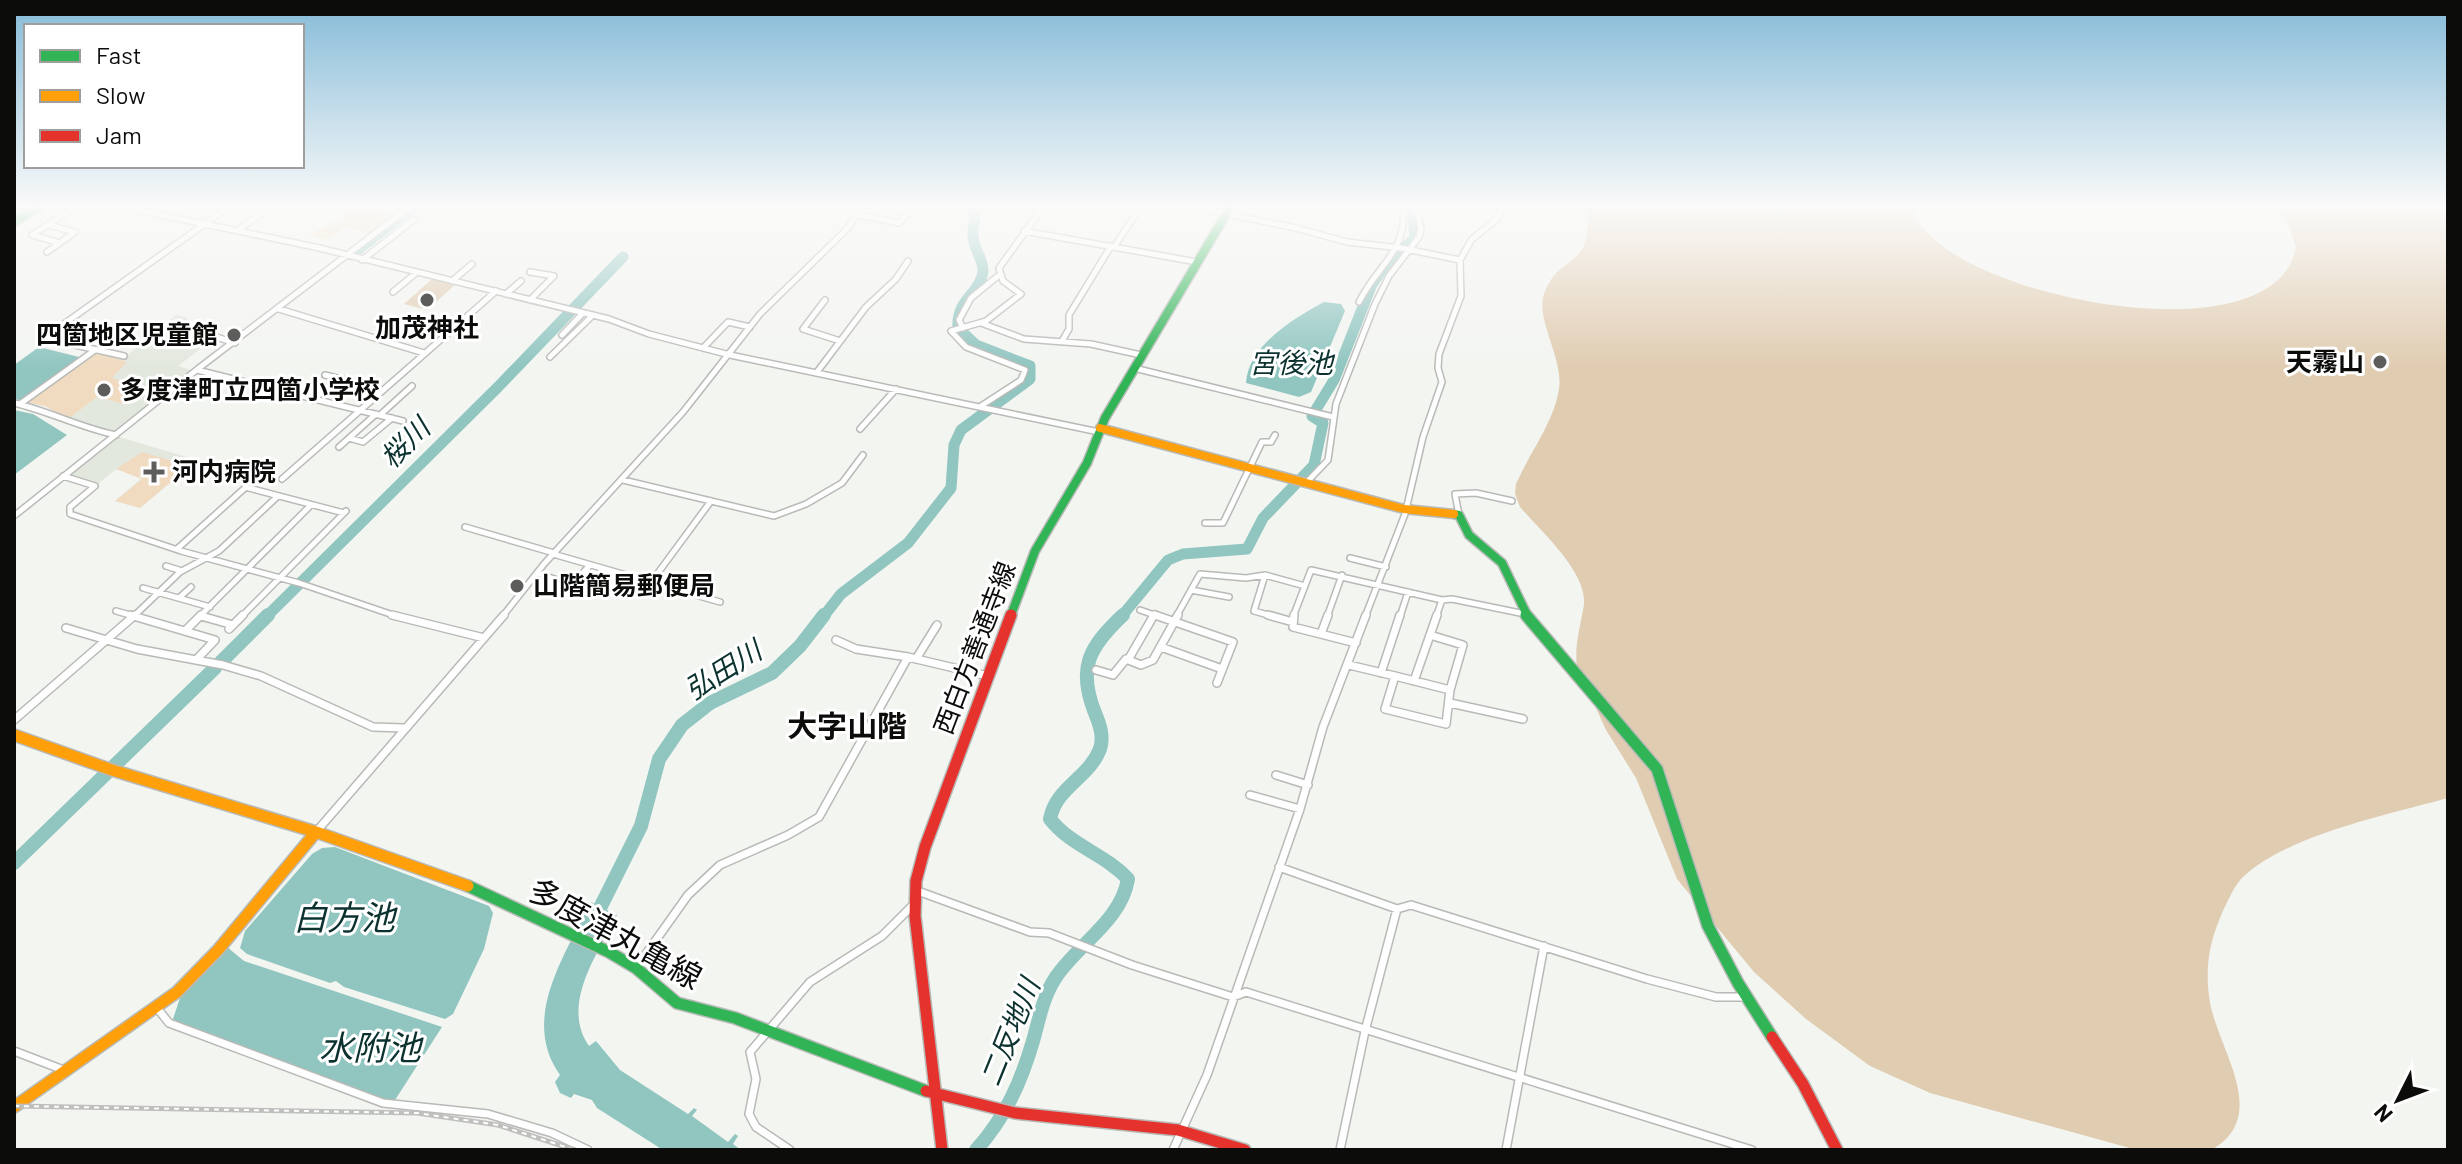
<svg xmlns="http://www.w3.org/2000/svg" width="2462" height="1164" font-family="Barlow,'Noto Sans JP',sans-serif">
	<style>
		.built { fill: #e3e8df }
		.green { fill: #f0dbc0 }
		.forest { fill: #e0ccb1 }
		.water { fill: #90c5c0 }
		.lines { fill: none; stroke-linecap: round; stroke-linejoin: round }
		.river-far1 { stroke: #90c5c0; stroke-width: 11 }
		.river { stroke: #90c5c0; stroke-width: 14 }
		.street-far1-casing { stroke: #b8bab7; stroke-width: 8 }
		.street-casing { stroke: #b8bab7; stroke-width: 10 }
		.fast-far1-casing { stroke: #b8bab7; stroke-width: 11 }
		.fast-casing { stroke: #b8bab7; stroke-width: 14 }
		.slow-far1-casing { stroke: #b8bab7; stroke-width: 11 }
		.slow-casing { stroke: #b8bab7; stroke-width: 14 }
		.jam-casing { stroke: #b8bab7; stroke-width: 14 }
		.street-far1 { stroke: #fdfefd; stroke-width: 5 }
		.street { stroke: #fdfefd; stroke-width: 7 }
		.fast-far1 { stroke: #30b455; stroke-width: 8 }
		.fast { stroke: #30b455; stroke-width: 11 }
		.slow-far1 { stroke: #ff9f0a; stroke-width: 8 }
		.slow { stroke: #ff9f0a; stroke-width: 11 }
		.jam { stroke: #e5322d; stroke-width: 11 }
		.rail-casing { stroke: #bfbfbe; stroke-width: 5 }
		.rail { stroke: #fff; stroke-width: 2; stroke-dasharray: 5; stroke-linecap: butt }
		.poi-dot { fill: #5d5e5c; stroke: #fff; stroke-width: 3 }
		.labels { text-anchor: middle; stroke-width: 6; stroke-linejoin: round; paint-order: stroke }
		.poi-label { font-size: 26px; font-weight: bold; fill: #0c0d0b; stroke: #fff; text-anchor: start }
		.street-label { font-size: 26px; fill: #0c0d0b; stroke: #fff }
		.water-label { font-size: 28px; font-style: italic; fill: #0c322f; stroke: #fff }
		.quarter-label { font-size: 30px; font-weight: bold; fill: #0c0d0b; stroke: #fff }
		.near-street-label { font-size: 32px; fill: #0c0d0b; stroke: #fff }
		.near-water-label { font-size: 34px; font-style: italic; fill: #0c322f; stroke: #fff }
	</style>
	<rect width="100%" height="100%" fill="#f3f5f1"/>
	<path class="built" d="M176,315l12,3 -3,4 17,6 -4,3 15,8 -35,27 13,4 -75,62 -50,-14 -21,-12 -20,-4 99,-44z
		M119,437l78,23 -57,48 -25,-7 27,-23 -26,-9 -18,15 -27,-9z"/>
	<path class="green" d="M344,206h29l27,7 -27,22 -28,-8 -17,13 -18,-5 33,-18 -4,-3z
		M99,351l28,11 -15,16 24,9v5l5,2 -14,11 -30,-8 -29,22 -23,-13 -20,-4 67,-49z
		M142,452l48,14 -50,42 -25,-7 27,-22 -26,-10z"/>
	<path class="forest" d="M1586,206h326c16,87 364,160 384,41l-8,-23 -14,-18h174v592c-58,16 -160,37 -204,78 -10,9 -16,25 -22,37 -12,28 -17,52 -13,83 5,49 65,119 2,154h-74l-207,-57 -60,-27 -64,-47 -52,-47 -77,-93 -41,-101 -30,-48 -29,-64c-3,-21 4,-41 7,-62 3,-32 -44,-74 -64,-97l-5,-13 1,-10c13,-30 38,-62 43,-95 5,-30 -24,-70 -15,-95 15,-43 52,-24 42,-88z
		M433,278l23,6 -29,26 -23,-6z"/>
	<path class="water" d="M1324,302l17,2 4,7 -34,81 -12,5 -53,-14c2,-37 48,-65 78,-81z
		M39,347l44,11 -59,43 -10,-2v-34z
		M14,410l19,4 34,21 -53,40z
		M335,847l154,59 4,7 -9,36 -31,65 -8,5 -101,-32 -8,-6 -6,2 -83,-29 -7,-6 5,-17 67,-77 10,-6z
		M591,902l26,13c-19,39 -57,89 -28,131l7,-5 24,29 68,44 6,-6 3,2 -5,6 36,26 7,-8 3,2 -5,8 8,6h-78l-66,-42 -5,-8 -18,-6 -3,4 -11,-5 -5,-11 5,-7c-40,-56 5,-120 31,-173z
		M227,947l17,14 198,66 -47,73 -8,1 -211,-76 -3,-6 7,-21z"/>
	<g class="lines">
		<path class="river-far1" d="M351,255l64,-49
			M266,617l232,-230 125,-130
			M823,617l18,-23 67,-51 43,-55 3,-43 7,-15 69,-51v-13l-54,-21 -18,-17c-2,-29 22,-34 25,-56 1,-13 -10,-23 -10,-36 -1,-12 5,-18 -2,-30
			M1121,617l47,-57 15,-6 64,-5 16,-31 51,-53 9,-42 -11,-7 22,-36 38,-96 12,-17 31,-29 -3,-32"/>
		<path class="river" d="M221,662l47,-47
			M14,863l201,-195
			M595,918l46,-92 18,-67 23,-34 28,-22 62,-30 28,-27 24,-31
			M976,1150c29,-32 45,-68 57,-109 6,-21 10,-45 23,-64 22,-33 65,-56 72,-98 -23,-25 -57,-33 -78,-60 6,-32 39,-41 50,-70 4,-12 0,-24 -5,-36 -18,-45 -6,-66 28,-98"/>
		<g class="street-far1-casing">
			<path id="street-far1" d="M118,206l197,41 294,72 40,15 81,21 369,77
				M1187,206l105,21 55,15 54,6 59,12
				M856,214l43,9 11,-11 -27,-6
				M237,231l35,-25
				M1024,231l173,31
				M60,243l-28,-8 45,-29
				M1114,247l27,-41
				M47,252l28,-20 -27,-7
				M362,260l53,-41
				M530,272l24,4 -24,24
				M452,281l20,-17
				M393,292l23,-19
				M506,294l15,-13
				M825,300l-22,29 37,12
				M1359,302c19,-38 49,-51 44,-96
				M279,309l145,44
				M981,323l43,16 67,5 50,11
				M963,328l-4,-8 12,-22 27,-22
				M198,331l37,12
				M562,335l21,-22
				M1062,341l7,-12v-14l42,-69
				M703,348l25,-26 22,5
				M124,356l-80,-18 186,-132
				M550,357l43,-42
				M1134,368l199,49
				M197,370l206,51
				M817,372l49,-65 30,-28 12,-18
				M325,375l36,9
				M313,400l24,-21
				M14,403c35,8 67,25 102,32
				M20,404l75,-54
				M981,406l40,-26 4,-10 -59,-23 -15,-16 35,-10 35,-27 -18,-13 -4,-13 45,-62
				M380,415l32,-29
				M860,429l36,-40
				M349,438l14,4 29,-24
				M339,447l37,-33
				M63,476l32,10 -25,21v7l111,37 118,32 100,34
				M282,479l214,-188
				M623,480l151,36 32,-12 36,-21 21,-28
				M1305,484l23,-24 8,-56 39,-100 14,-28 30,-39 2,-8 -5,-23
				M245,487l99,26
				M1459,515l-4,-21 21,-1 36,8
				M14,516l185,-148 212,-162
				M1205,523h18l39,-81h9l4,-7
				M465,527l89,26
				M177,549l69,-62
				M553,554l167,48
				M1350,558l36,9
				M166,566l16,5
				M537,573l35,12 18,-20
				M1265,575l-11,36 21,6
				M652,581l59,-80
				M143,588l67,19
				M1191,590l38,7
				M179,598l12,-11
				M1140,610l20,7
				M116,611l21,6
				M201,616l4,1
				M133,617l47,-45 39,-21 59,-55
				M199,617l112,-112
				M241,617l105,-106
				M502,617l42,-53 139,-152 77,-98 88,-86 14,-22
				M1153,617l2,-3
				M1176,617l24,-43 46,4 19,-3 40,11
				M1293,617l18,-47 131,30 10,-1 73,15
				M1327,617l15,-42
				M1365,617l40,-103 18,-77 19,-55 -4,-14 1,-14 22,-58 -1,-36 12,-21 24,-19 7,-14
				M1400,617l8,-25
				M1436,617l6,-17"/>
		</g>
		<g class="street-casing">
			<path id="street" d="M130,615l85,25 -19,20
				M392,615l92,23
				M1155,615l78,27 -16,41
				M1268,615l25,7
				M1294,615l-1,12 63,16
				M201,616l32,9
				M66,628l71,21 86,16 38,11 112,51 31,1
				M229,629l14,-14
				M185,631l16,-16
				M1321,634l7,-19
				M1430,635l33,10 -13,45
				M836,640l20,9 52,8 80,19
				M1161,647l61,22
				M916,659l21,-34
				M1128,660l26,-45
				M1349,665l46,11
				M1096,670l17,5 13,-16 15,6 12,-5 25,-45
				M1381,673l19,-58
				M1395,676l55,14 -4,34 -61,-15z
				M1414,681l23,-66
				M1450,703l73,16
				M14,720l121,-105
				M1276,775l32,10
				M1250,795l50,14
				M316,832l188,-217
				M1279,867l118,42 14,-4 236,74 69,18h30
				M915,890l115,42 19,1 83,32 101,32 13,-5 506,158
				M636,968l52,-73 32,-30 68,-30 31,-18 89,-160
				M157,1008l12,15 214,80 105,11 64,19 36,17
				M14,1051l52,20
				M790,1150l-34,-23 -7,-13 7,-35 -6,-27 60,-70 72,-46 32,-32
				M1173,1150l34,-75 93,-266 23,-82 43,-112
				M1340,1150l25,-119 32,-122
				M1506,1150l38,-204"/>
		</g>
		<g class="fast-far1-casing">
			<path id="fast-far1" d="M14,222l26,-16
				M1454,514l5,1 10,20 33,28 26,54
				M1011,615l24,-64 52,-88 18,-45 126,-212"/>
		</g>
		<g class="fast-casing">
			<path id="fast" d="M1526,615l131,154 51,157 30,57 34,54
				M468,886l141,66 27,16 41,35 58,15 191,73"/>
		</g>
		<g class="slow-far1-casing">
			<path id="slow-far1" d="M1100,428l304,81 50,5"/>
		</g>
		<g class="slow-casing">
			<path id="slow" d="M14,735l98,35 204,62 152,54
				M14,1107l163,-115 41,-42 98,-118"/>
		</g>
		<g class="jam-casing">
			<path id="jam" d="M1772,1037l31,47 34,66
				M926,1091l89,22 163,17 67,20
				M942,1150l-27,-234 1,-35 9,-34 86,-232"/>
		</g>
		<use href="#street-far1" class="street-far1"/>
		<use href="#street" class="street"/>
		<use href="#fast-far1" class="fast-far1"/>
		<use href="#fast" class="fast"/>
		<use href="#slow-far1" class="slow-far1"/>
		<use href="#slow" class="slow"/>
		<use href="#jam" class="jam"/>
		<g class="rail-casing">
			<path id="rail" d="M14,1106l403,7 81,12 77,25"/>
		</g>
		<use href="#rail" class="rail"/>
	</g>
	<linearGradient id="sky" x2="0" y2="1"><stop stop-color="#85bbd8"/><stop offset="0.56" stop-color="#fafaf9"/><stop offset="1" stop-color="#fafaf9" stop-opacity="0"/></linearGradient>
	<rect width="2462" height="369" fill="url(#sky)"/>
	<g class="poi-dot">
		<circle cx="427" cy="300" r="8"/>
		<circle cx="234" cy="335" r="8"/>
		<circle cx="2380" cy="362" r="8"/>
		<circle cx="104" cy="390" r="8"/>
		<path d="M150 460h8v8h8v8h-8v8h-8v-8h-8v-8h8z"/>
		<circle cx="517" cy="586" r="8"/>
	</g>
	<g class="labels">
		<g class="poi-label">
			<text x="427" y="337" text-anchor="middle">加茂神社</text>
			<text x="218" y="344" text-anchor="end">四箇地区児童館</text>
			<text x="2364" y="371" text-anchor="end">天霧山</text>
			<text x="120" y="399">多度津町立四箇小学校</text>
			<text x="172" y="481">河内病院</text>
			<text x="533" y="595">山階簡易郵便局</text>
		</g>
		<g class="street-label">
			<text transform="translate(975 648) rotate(-69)" y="9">西白方善通寺線</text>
		</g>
		<g class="water-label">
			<text x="1291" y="373">宮後池</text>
			<text transform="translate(405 443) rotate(-45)" y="10">桜川</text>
			<text transform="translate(723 670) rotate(-32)" y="10">弘田川</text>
			<text transform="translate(1010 1032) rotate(-68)" y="10">二反地川</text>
		</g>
		<g class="quarter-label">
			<text x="847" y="737">大字山階</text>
		</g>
		<g class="near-street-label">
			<text transform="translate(615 934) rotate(29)" y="11">多度津丸亀線</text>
		</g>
		<g class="near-water-label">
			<text x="344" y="930">白方池</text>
			<text x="370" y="1060">水附池</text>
		</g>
	</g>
	<rect width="2462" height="1164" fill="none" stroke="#0c0d0b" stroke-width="32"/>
	<rect x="24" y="24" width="280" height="144" fill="#ffffff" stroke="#9e9e9d" stroke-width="2"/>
	<rect x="40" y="50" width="40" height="12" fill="#30b455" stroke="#9e9e9d" stroke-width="2"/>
	<text x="96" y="64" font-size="24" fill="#0c0d0b">Fast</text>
	<rect x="40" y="90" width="40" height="12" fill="#ff9f0a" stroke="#9e9e9d" stroke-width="2"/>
	<text x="96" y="104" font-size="24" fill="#0c0d0b">Slow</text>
	<rect x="40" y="130" width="40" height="12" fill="#e5322d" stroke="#9e9e9d" stroke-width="2"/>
	<text x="96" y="144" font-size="24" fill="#0c0d0b">Jam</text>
	<g transform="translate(2398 1100) rotate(228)" stroke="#ffffff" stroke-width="6" paint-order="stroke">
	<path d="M0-6L14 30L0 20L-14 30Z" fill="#0c0d0b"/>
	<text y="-12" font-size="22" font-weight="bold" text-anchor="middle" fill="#0c0d0b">N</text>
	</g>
</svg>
